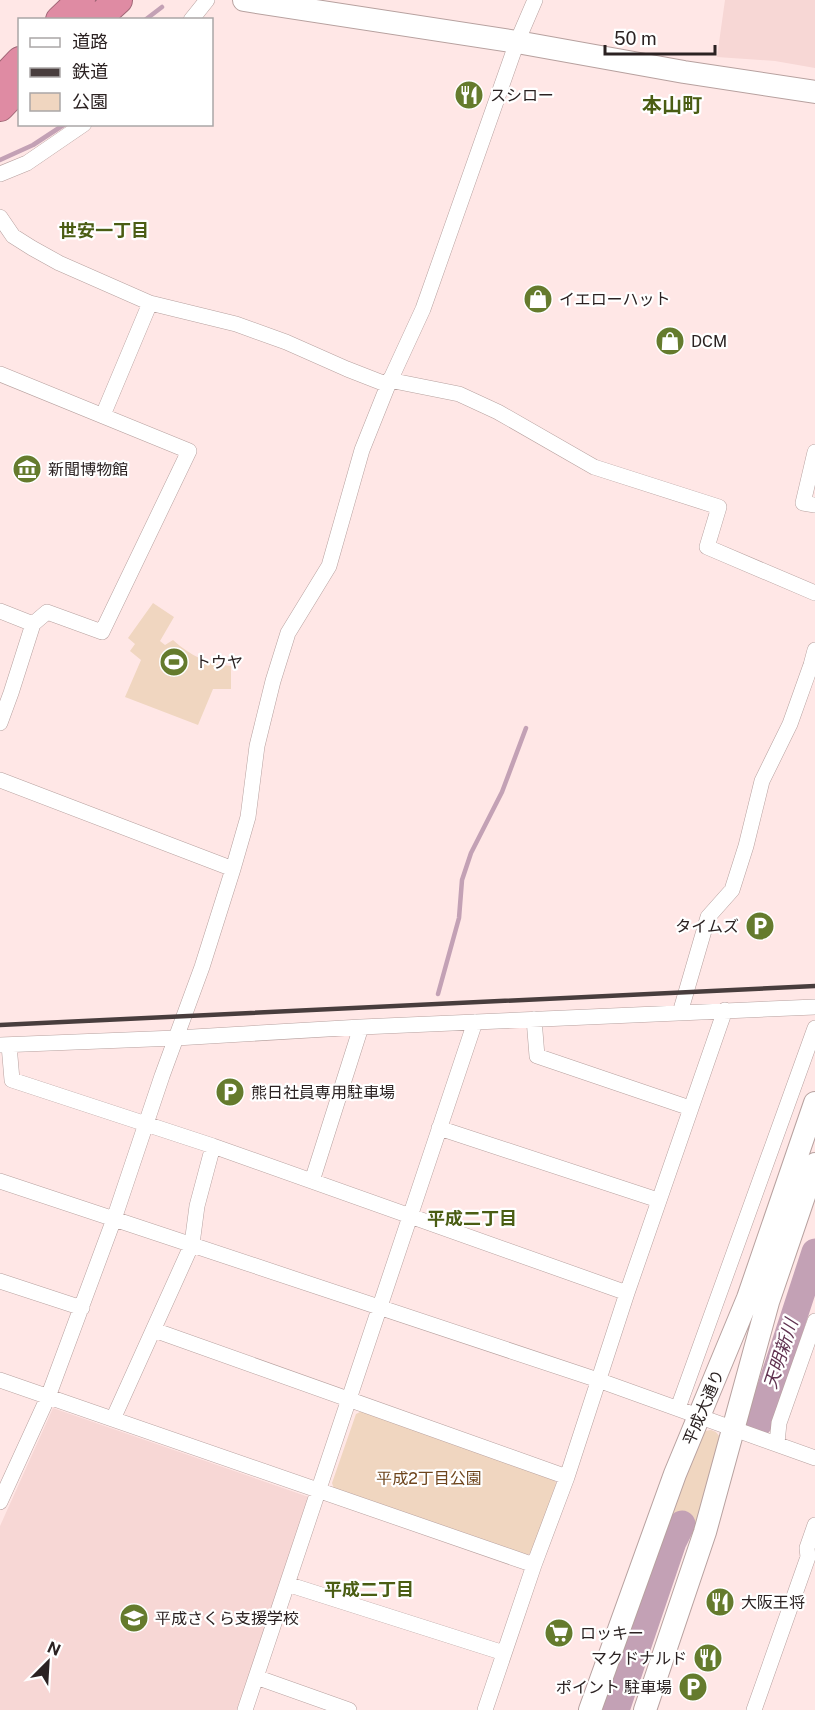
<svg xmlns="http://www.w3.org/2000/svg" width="815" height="1710" font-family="'Public Sans','Noto Sans JP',sans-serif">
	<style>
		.built { fill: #f7d7d5 }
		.green { fill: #f0d6c0 }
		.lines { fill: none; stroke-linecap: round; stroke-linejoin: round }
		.stream { stroke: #c3a1b5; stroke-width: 4.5 }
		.river { stroke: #c3a1b5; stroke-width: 27 }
		.street-casing { stroke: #b7a19f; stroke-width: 16 }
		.secondary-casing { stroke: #b7a19f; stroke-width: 24 }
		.highway-casing { stroke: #a06676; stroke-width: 30 }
		.street { stroke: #fff; stroke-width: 15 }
		.secondary { stroke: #fff; stroke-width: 22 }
		.highway { stroke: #df8ba3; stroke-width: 28 }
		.rail { stroke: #483d3d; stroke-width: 4.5 }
		.labels { text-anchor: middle; stroke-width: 4.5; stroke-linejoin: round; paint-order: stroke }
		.poi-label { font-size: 16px; fill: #2b2222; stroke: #fff; text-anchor: start }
		.street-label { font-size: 16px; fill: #2b2222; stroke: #fff }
		.park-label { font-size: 16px; fill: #6e451d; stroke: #fff }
		.neighbourhood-label { font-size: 18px; font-weight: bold; fill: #4a5d13; stroke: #fff }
		.water-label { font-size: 18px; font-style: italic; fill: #613351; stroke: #fff }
		.quarter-label { font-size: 20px; font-weight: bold; fill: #4a5d13; stroke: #fff }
	</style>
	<rect width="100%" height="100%" fill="#ffe7e6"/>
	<path class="built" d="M725,0h90v68l-40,-7 -58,-4z
		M53,1408l256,89 -71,213h-238v-184z"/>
	<path class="green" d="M153,603l21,14 -14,24 5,4 8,-5c18,16 34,24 58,26v23h-18l-15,36 -73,-28 16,-37 -11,-9 5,-7 -7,-6z
		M362,1411l191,66 4,8 -24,67 -6,3 -193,-66 -2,-6 24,-69z
		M711,1430l5,2 4,5 -24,92 -29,-10 33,-84 5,-4z"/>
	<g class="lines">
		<path class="stream" d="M145,20l17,-13
			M0,160l33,-15 32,-21
			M438,994l21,-76 3,-38 9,-27 31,-61 24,-64"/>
		<path class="river" d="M759,1423l56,-171
			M616,1710l57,-168 9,-18"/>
		<g class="street-casing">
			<path id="street" d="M191,20l16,-20
				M0,174l27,-11 57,-39
				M0,217l13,19 19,12 27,15 91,40 86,21 50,18 61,27 41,16 -26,65 -33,116 -41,67 -15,48 -16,65 -9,71 -15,52 -31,98 -40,109 -48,143 -66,178 -48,105
				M0,374l189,77 -87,181 -55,-20 -14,12
				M389,380l70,14 39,18 96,55 125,40 -12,40 108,46
				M388,385l35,-76 94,-267 18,-42
				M103,415l47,-112
				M815,452l-12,51 12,2
				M0,611l33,13 -22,69 -11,30
				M0,780l233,89
				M680,1013l28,-96 24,-27 14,-44 16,-65 28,-57 21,-59 4,-15
				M534,1019l3,37 153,52
				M0,1045l176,-7 185,-11 454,-20
				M9,1045l3,35 201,66 414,147
				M439,1128l219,72
				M0,1181l598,199 217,78
				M312,1181l49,-154
				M0,1281l82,27
				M154,1330l413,147
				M0,1380l534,185
				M678,1408l137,-380
				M113,1419l79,-175 5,-38 16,-60
				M777,1443l2,-20 36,-102
				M287,1584l217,69
				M256,1677l93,33
				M245,1710l230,-688
				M485,1710l49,-145 33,-88 60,-184 98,-283
				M754,1710l54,-153 -1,-9 8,-23"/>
		</g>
		<g class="secondary-casing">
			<path id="secondary" d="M244,0l273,42 167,30 131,20
				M590,1710l85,-236 73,-176 67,-195
				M645,1710l60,-178 63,-230 47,-138"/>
		</g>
		<g class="highway-casing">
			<path id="highway" d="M60,20l21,-20
				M96,20l22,-20
				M0,82l20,-21
				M0,107l20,-21"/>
		</g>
		<use href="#street" class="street"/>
		<use href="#secondary" class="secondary"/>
		<use href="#highway" class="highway"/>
		<path class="rail" d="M0,1025l815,-39"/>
	</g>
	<defs>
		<g id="restaurant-disc" transform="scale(1.5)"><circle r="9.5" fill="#657b2d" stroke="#fff"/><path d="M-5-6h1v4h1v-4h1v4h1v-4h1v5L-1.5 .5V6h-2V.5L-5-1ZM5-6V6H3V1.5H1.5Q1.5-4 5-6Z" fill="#fff"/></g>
		<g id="shop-disc" transform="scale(1.5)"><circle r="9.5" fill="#657b2d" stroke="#fff"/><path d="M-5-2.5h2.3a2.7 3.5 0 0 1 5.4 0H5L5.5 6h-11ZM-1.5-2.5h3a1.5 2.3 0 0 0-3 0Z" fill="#fff"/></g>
		<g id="museum-disc" transform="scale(1.5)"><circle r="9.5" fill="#657b2d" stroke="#fff"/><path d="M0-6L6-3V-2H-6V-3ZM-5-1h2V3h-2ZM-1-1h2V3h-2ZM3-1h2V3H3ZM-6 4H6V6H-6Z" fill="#fff"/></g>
		<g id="stadium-disc" transform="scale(1.5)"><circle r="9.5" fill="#657b2d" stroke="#fff"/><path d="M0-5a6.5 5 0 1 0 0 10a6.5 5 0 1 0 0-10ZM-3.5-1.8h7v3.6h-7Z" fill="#fff"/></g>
		<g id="parking-disc" transform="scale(1.5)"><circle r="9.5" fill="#657b2d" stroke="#fff"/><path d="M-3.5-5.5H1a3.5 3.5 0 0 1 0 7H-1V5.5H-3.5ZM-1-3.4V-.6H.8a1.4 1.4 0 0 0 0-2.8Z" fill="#fff"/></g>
		<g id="school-disc" transform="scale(1.5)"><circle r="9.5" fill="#657b2d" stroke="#fff"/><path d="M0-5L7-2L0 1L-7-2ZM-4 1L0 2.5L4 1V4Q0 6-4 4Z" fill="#fff"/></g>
		<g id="supermarket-disc" transform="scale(1.5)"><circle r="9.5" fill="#657b2d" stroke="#fff"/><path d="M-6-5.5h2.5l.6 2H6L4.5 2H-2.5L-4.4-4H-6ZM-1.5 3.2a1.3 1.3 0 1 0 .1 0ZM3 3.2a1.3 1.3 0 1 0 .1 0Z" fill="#fff"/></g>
	</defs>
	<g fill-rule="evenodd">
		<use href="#restaurant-disc" x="469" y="95"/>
		<use href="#shop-disc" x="538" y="299"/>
		<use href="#shop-disc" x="670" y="341"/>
		<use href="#museum-disc" x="27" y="469"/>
		<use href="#stadium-disc" x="174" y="662"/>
		<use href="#parking-disc" x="760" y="926"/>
		<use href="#parking-disc" x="230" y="1092"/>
		<use href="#restaurant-disc" x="720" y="1602"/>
		<use href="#school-disc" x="134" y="1618"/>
		<use href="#supermarket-disc" x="559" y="1633"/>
		<use href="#restaurant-disc" x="708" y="1658"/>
		<use href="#parking-disc" x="693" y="1687"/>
	</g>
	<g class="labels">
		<g class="poi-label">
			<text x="490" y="101">スシロー</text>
			<text x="559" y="305">イエローハット</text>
			<text x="691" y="347">DCM</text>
			<text x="48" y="475">新聞博物館</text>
			<text x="195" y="668">トウヤ</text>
			<text x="739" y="932" text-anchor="end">タイムズ</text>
			<text x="251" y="1098">熊日社員専用駐車場</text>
			<text x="741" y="1608">大阪王将</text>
			<text x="155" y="1624">平成さくら支援学校</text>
			<text x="580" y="1639">ロッキー</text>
			<text x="687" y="1664" text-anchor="end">マクドナルド</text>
			<text x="672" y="1693" text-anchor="end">ポイント 駐車場</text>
		</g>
		<g class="street-label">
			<text transform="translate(703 1407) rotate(-67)" y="6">平成大通り</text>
		</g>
		<g class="park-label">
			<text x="429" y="1484">平成2丁目公園</text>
		</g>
		<g class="neighbourhood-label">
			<text x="104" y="237">世安一丁目</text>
			<text x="472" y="1225">平成二丁目</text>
			<text x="369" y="1596">平成二丁目</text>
		</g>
		<g class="water-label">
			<text transform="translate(781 1354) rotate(-72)" y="6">天明新川</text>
		</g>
		<g class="quarter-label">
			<text x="672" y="112">本山町</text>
		</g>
	</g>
	<rect x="18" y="18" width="195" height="108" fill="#ffffff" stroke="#aaa7a7" stroke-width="1.5"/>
	<rect x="30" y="38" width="30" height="9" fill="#ffffff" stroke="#aaa7a7" stroke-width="1.5"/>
	<text x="72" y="48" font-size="18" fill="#2b2222">道路</text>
	<rect x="30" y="68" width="30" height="9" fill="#483d3d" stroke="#aaa7a7" stroke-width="1.5"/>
	<text x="72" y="78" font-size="18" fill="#2b2222">鉄道</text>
	<rect x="30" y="93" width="30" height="18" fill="#f0d6c0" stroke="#aaa7a7" stroke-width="1.5"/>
	<text x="72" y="108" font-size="18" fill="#2b2222">公園</text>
	<g transform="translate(48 1662) rotate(24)" stroke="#ffffff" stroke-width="4.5" paint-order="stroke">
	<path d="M0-4.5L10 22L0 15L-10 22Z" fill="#2b2222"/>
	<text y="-9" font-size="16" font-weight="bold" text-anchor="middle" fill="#2b2222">N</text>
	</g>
	<path d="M605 45v9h110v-9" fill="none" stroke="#2b2222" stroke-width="3"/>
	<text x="614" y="45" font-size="18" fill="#2b2222" stroke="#ffffff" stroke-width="4.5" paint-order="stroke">50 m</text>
</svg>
